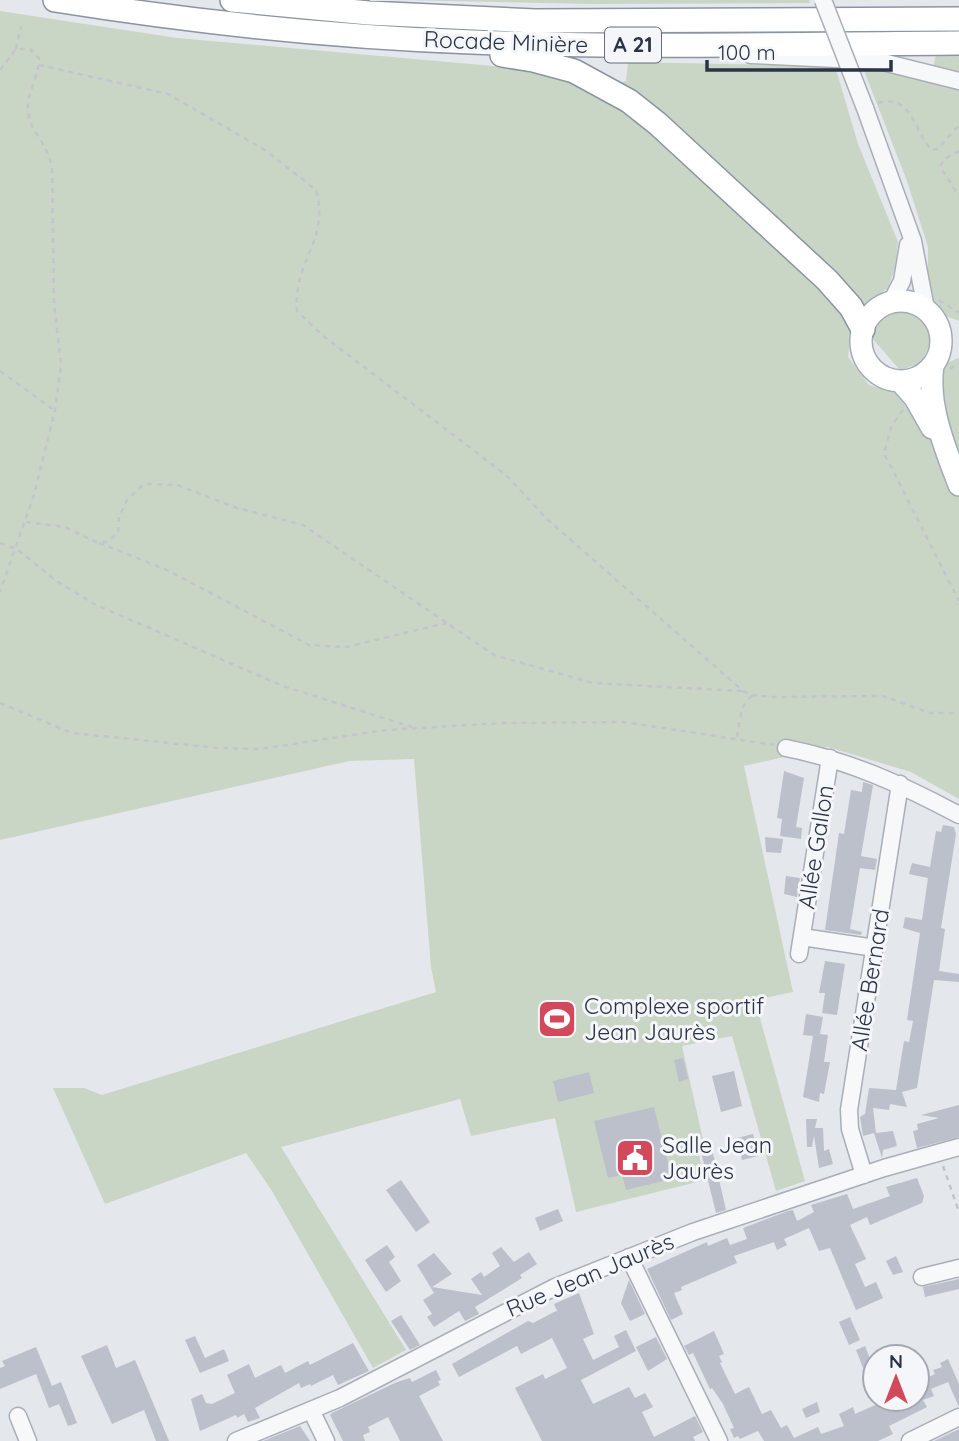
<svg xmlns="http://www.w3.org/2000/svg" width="959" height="1441" font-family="Quicksand,sans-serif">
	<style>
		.green { fill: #c9d6c5 }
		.building { fill: #bbc0ca }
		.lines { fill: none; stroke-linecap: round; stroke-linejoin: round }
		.minor-casing { stroke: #a9aeb7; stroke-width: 19 }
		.major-casing { stroke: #a3abb8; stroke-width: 24 }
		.highway-casing { stroke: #8b94a3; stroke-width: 26 }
		.path { stroke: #c2c5cb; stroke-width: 2.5; stroke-dasharray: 5 5; stroke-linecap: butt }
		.minor { stroke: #f7f8fa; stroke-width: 16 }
		.major { stroke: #fff; stroke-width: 21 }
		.highway { stroke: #fff; stroke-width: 23 }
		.minor-bridge-casing { stroke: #a9aeb7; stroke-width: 19; stroke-linecap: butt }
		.minor-bridge { stroke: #f7f8fa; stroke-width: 16 }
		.labels { text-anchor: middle; stroke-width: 6; stroke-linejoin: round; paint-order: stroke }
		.shield { fill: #f4f6f9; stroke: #676e7b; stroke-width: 2 }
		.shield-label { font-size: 21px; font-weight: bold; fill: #2b3445 }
		.street-label { font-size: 23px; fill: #2b3445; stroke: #f4f6f9 }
		.poi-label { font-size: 23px; fill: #2b3445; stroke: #f4f6f9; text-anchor: start }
	</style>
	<rect width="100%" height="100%" fill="#e4e7ec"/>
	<path class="green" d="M401,0h408l1,3 -220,1z
		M0,11l177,27 351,31 69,21 29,-9 2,-19 207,4 23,78 40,98 -3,26 -7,20 -19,13 -17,24 -4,32 21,28 27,8 18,24c11,-19 22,-54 45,-59v441l-48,-27 -83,-25 -84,19 49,226 -38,8 50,181 -29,10 -44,-155 -50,10 22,98 -7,2 8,34 -129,32 -21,-94 -84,18 -11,-37 -179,48 125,203 -33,18 -101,-177 -26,-38 -141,51 -52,-116h31l18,7 334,-103 -5,-25 -17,-208 -65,2 -349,79z
		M937,51l22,1v269l-23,-9 -8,-12v-53l-21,-66 -44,-113 26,1 41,10z
		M904,311l20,10 7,21 -10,21 -21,7 -29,-33 11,-20z"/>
	<path class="building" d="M784,771l20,7 -8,49 6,1 -1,11 -21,-3 2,-17 -5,-1z
		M863,782l10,3 -12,71 16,3 -2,11 -15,-2 -10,61 12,3 -1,3 -36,-5 14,-97 5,1 7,-44 11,2z
		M943,825l11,2 2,7 -15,94 4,1 -6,42 20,3v8l-25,-2 -17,108 -15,4 5,15 -17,-3 -1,6 -16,-2 3,25 17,-2 4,15 -14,4 -1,8 -8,-25 -11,3 -3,-19 5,-3 4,-26 27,2 8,-49 5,1 4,-21 -6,-1 13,-87 -17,-5 2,-11 17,3 6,-42 -19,-4 3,-11 18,4 6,-36 5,1z
		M765,837l18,2 -2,14 -15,-1z
		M786,876l14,2 -3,19 -13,-3z
		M825,961l20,3 -8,51 -15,-2 3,-20h-6z
		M806,1014l17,3 -3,17 8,1 -4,27h6l-6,32 -4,-1 -1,9 -16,-5 10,-61 -10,-1z
		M683,1058l5,21 -9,3 -5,-22z
		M734,1071l8,35 -21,6 -9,-36z
		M589,1072l5,21 -36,9 -5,-21z
		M959,1105v32l-42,11 -4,-17 5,-1 -1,-6 22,-6 -18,-3z
		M654,1107l18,72 -46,11 -4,-15 -14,3 -14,-57z
		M806,1119h11l-2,9h8l1,23 5,-2 4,15 -14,4 -5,-32 -2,11h-5z
		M753,1134l5,22 -16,4 -5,-22z
		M712,1149l14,61 -10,3 -15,-61z
		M917,1178l7,18 -2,7 -52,22 -3,-8 -17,8 16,34 -11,5 10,23 11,-5 7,16 -27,12 -26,-62 -11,3 -10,-23 -25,11 3,6 -10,5 -3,-8 -40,14 3,7 -56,24 1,3 -8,3 9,21 -12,6 -24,-51 60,-27 1,4 19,-8 3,7 17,-6 -4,-11 45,-17 5,-1 4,11 17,-9 -3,-7 36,-11 6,15 37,-13 -4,-9z
		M401,1180l29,42 -14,10 -30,-42z
		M558,1209l5,12 -23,10 -5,-13z
		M387,1245l8,12 -6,5 12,19 -15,11 -21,-32z
		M501,1247l13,15 15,-10 8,12 -17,11 2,3 -47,29 4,7 -14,7 -6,-10 -25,16 -7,-10 5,-3 -9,-14 11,-7 -17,-28 17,-12 18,21 -20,13 50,8 -11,-16 10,-7 3,5 16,-11 -8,-13z
		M896,1256l7,16 -10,3 -7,-14z
		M959,1279v10l-34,8 -2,-10z
		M629,1280l16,34 -15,7 -9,-18z
		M579,1293l15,41 -11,5 10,21 26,-13 -5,-11 12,-6 10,21 -55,29 12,24 36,-17 6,11 10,-5 8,14 -11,5 12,25 41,-21 8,16 -10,5 2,4h-153l-27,-53 28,-14 2,5 22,-11 -15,-30 -31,16 -4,-8 -58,31 -7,-13 76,-43 5,2 21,-11 3,-1 -3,-7z
		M401,1315l19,30 -10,5 -19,-29z
		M850,1317l10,23 -11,5 -10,-23z
		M714,1331l10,23 -5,2 3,6 -2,1 15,31 14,-7 13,27 9,-4 10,18 6,-3 7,13 24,-11 3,7 23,-8 -5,-12 14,-7 2,7 34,-15h28v-16l18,-9 -2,-4 9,-3 -2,-4 8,-4 11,25v23l-11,-25 -17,7 3,7 -11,4 4,7 -38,19 4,8 -15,7h-114l-6,-10 -18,8 -2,-3 -4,2 -4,-9 4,-1 -11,-24 -11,-16 -2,1 -17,-36 -4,2 -5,-9z
		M195,1336l10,22 19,-9 5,12 -29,12 -15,-33z
		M656,1337l11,22 -19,12 -12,-24z
		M353,1343l16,28 -31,14 -5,-10 -22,11 -1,-2 -9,4 -2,-5 -44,25 5,10 -12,4 -4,-8 -7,4 -1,-3 -36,16 -9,-32 11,-5 4,9 6,1 23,-11 -8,-18 22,-11 6,14 26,-13 4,8 23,-12 2,4z
		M107,1345l9,23 19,-8 34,81h-13l-12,-31 -32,14 -31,-68z
		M865,1346l9,23 -9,4 -9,-23z
		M36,1347l16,39 9,-4 16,41 -9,3 -9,-22 -10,4 -13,-34 -36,15v-21l5,-2 -3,-5z
		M436,1370l5,10 -3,1 2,4 -21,11 24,45h-43l-12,-24 -20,10 2,5 -7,3 2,6h-22l-13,-26 2,-2 65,-31 13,-4 2,4z
		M817,1402l3,10 -14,6 -4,-9z
		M300,1426l10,15h-47z
		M959,1429v12h-25z"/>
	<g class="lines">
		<g class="minor-casing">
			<path id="minor" d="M751,55l128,6 80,20
				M865,108l48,133 13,68
				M891,302l11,-21 6,-36
				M786,748c62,12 117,37 173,67
				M802,937l73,11
				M799,954l31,-196
				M864,1175l-14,-46 -1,-19 51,-326
				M629,1257l90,184
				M922,1277l37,-9
				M311,1410l15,31
				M18,1416l10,25
				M236,1441l104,-43 215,-111 138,-55 191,-64 75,-21
				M910,1441l49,-24"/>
		</g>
		<g class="major-casing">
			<path id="major" d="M861 341a40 40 0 1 1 80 0a40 40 0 1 1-80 0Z
				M933,366c-6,39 12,82 26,119
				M900,381l15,17 17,30"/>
		</g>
		<g class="highway-casing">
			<path id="highway" d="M55,0c138,22 277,37 417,42 162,6 325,2 487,1
				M232,0l137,13 166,8 424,-2
				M502,55l31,5 41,11 55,30 29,23 169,156 24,27 12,22"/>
		</g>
		<path class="path" d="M16,49l5,-23
			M39,65l129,29 97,56 51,40c14,51 -23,70 -19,121l25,24 184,140 41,44 196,172 9,4 22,2 109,-1 47,17h29
			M0,70l16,-21h14l9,9c0,18 -13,37 -11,54 3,21 21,34 24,56l2,134 7,64 -6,44 -21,85 -34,97
			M878,103c35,-10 36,30 54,47l6,-1 21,-24
			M959,151l-15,8 -4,8 19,29
			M939,300l20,13
			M950,369l9,-6
			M0,371l54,39
			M903,410l-11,15 -8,28 75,148
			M26,522l39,5 31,15h11l11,-9 1,-16 8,-17 13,-13 9,-3 28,1 60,23 66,17 191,130 99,28 149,8
			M0,543l17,6 38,31 39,24 189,82 129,41
			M99,543l68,27 142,75 37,2 101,-24
			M0,703l72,30 146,15 42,1 126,-19 117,-7 120,-1 151,23
			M737,737l5,-29 10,-13
			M943,1166l16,46"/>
		<use href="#minor" class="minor"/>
		<use href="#major" class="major"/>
		<use href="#highway" class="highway"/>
		<g class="minor-bridge-casing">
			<path id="minor-bridge" d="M823,0l42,108"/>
		</g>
		<use href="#minor-bridge" class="minor-bridge"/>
	</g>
	<defs>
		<g id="stadium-square" transform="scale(2.0125)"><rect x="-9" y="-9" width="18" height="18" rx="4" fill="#d1495b" stroke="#f4f6f9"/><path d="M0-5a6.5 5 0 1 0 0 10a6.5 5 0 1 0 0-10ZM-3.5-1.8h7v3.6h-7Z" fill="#fff"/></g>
		<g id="civic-square" transform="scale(2.0125)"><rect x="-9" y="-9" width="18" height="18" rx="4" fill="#d1495b" stroke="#f4f6f9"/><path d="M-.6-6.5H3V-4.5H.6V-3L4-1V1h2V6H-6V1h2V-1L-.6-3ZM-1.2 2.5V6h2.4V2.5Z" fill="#fff"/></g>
	</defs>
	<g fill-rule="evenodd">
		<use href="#stadium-square" x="557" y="1019"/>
		<use href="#civic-square" x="635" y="1158"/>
	</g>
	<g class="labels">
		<rect class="shield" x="605" y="27.5" width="56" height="35" rx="5"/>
		<g class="shield-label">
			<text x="633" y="52">A 21</text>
		</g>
		<g class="street-label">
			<text transform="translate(506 42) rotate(2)" y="8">Rocade Minière</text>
			<text transform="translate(816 847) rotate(-81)" y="8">Allée Gallon</text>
			<text transform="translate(870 980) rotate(-81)" y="8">Allée Bernard</text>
			<text transform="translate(590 1275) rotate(-23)" y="8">Rue Jean Jaurès</text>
		</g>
		<g class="poi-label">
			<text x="584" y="1014">Complexe sportif<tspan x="584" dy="26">Jean Jaurès</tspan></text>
			<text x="662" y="1153">Salle Jean<tspan x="662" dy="26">Jaurès</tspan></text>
		</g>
	</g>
	<g transform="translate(896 1378)"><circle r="33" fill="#f4f6f9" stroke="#a4a8b1" stroke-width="2"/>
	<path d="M0-5L12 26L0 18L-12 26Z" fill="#d1495b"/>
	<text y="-10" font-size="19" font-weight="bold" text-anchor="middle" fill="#2b3445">N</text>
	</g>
	<path d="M707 60v10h184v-10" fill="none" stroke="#2b3445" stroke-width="3.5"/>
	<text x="718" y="60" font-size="21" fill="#2b3445" stroke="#f4f6f9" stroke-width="5" paint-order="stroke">100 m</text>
</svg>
